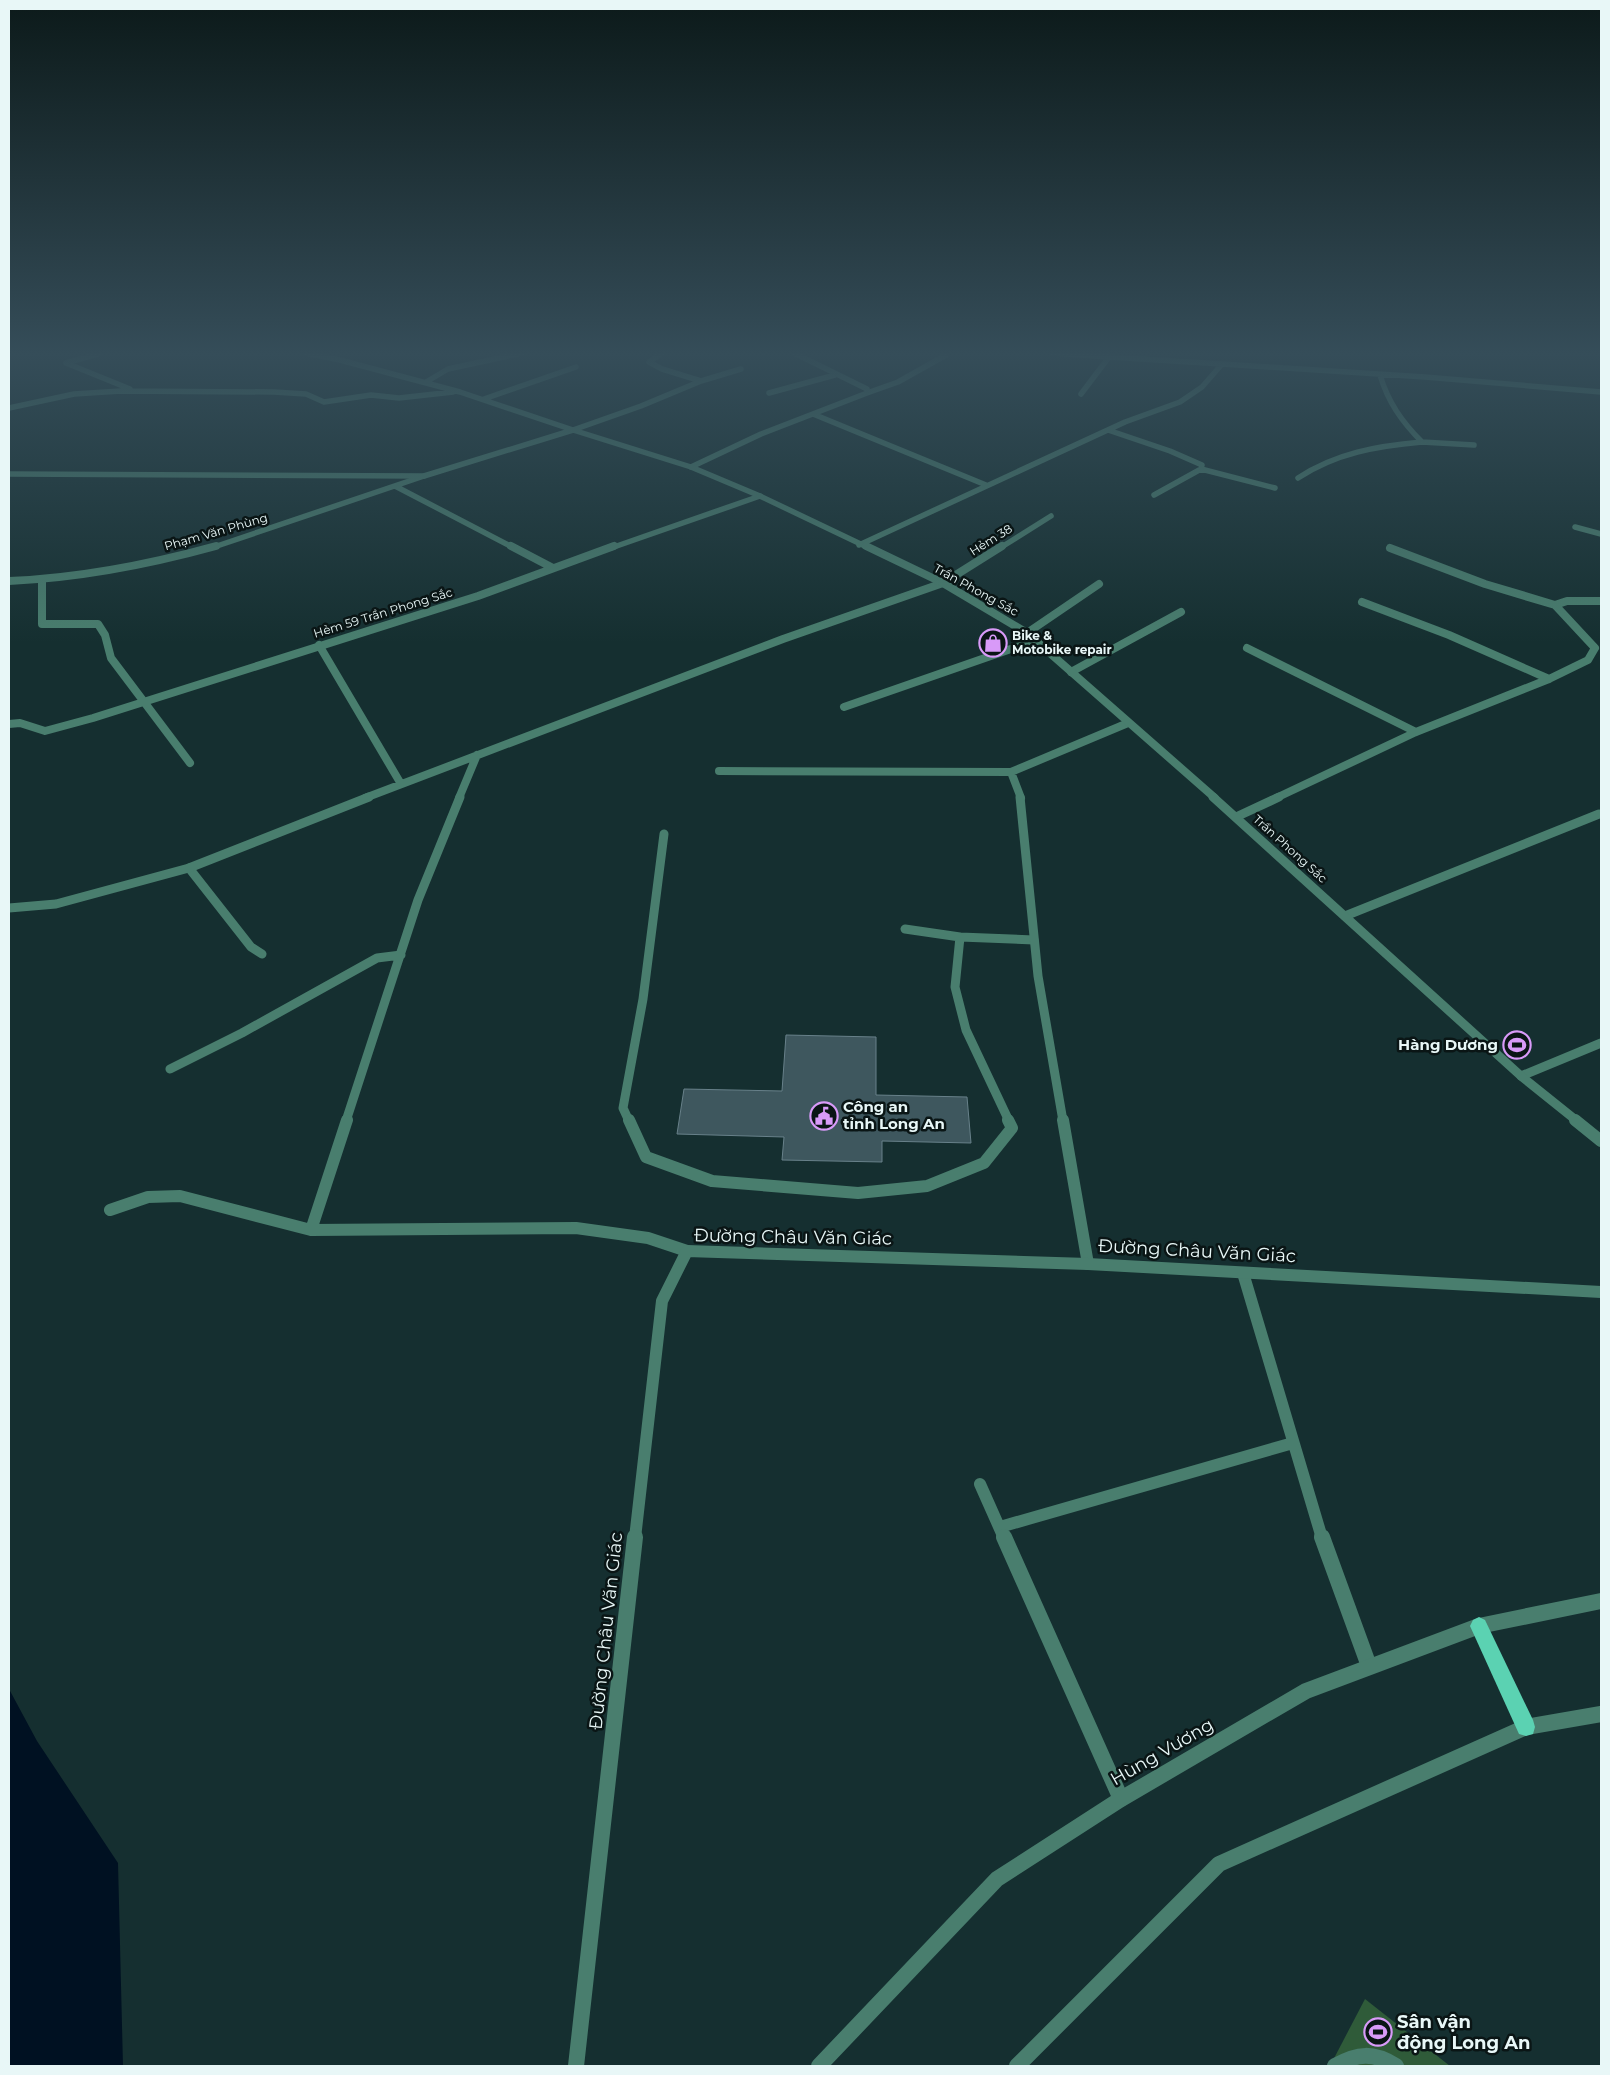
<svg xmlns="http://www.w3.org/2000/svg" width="1610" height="2075" font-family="Montserrat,sans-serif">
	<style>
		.green { fill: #2f5b39 }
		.water { fill: #012 }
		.building { fill: #3e575e; stroke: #68818a }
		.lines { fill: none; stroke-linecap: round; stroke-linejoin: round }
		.service-far2 { stroke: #497e6e; stroke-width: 9 }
		.service-far1 { stroke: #497e6e; stroke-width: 12 }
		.service { stroke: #497e6e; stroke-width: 16 }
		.minor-far4 { stroke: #497e6e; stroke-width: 5.5 }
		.minor-far3 { stroke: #497e6e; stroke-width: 8 }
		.minor-far2 { stroke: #497e6e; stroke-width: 9 }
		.minor-far1 { stroke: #497e6e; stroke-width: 12 }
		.minor { stroke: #497e6e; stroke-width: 16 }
		.tertiary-far4 { stroke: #497e6e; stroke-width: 5.5 }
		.tertiary-far3 { stroke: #497e6e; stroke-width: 8 }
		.tertiary-far2 { stroke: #497e6e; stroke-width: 9 }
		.tertiary-far1 { stroke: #497e6e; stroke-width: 12 }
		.tertiary { stroke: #497e6e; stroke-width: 16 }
		.primary { fill: #5bd2b2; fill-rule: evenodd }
		.labels { text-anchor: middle; stroke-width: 5; stroke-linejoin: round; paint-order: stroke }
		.far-street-label { font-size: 12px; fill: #e8f7f7; stroke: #0a1515 }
		.far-poi-label { font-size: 12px; font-weight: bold; fill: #e8f7f7; stroke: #0a1515; text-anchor: start }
		.poi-label { font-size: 15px; font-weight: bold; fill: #e8f7f7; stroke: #0a1515; text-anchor: end }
		.near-street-label { font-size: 18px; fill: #e8f7f7; stroke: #0a1515 }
		.near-poi-label { font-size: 18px; font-weight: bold; fill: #e8f7f7; stroke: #0a1515; text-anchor: start }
	</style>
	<rect width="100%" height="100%" fill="#152f30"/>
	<path class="green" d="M1365,1999l85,67h-120z"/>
	<path class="water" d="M9,1689l28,52 81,122 5,203h-114z"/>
	<path class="building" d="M786,1035l90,2v58l91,2 4,46 -89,-2v21l-100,-2 2,-23 -107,-3 7,-45 98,2z"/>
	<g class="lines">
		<path class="service-far2" d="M189,868l62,79 11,7
			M905,929l55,8 -5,50 11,43 43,91
			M960,937l74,3
			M629,1121l-6,-13 20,-109 21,-165"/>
		<path class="service-far1" d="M629,1120l17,37 66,24 146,12 69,-7 57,-23 28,-35 -4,-8"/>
		<path class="service" d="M1335,2066c23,-13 38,-14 61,0"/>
		<path class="minor-far4" d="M305,353l35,7 120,32 113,38 68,-24 60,-25 40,-12
			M662,353l-13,9 13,7 39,12
			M1052,353l57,4
			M66,363l64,26
			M66,363l35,-10
			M1380,375c8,27 22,47 42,67l52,3
			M426,382l22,-13 74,-16
			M769,393l66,-18
			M867,393l31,-11 48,-27
			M1081,394l28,-37 113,7
			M484,399l92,-32
			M9,408l65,-14 47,-3 153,1 32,2 18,8 47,-7 28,3 54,-6
			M813,414l173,71
			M1108,430l62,21 32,14 -1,4 -47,26
			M691,467l70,-33 106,-41v-4l-73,-36
			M1201,469l74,19
			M1298,478c38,-25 79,-32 124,-36
			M395,486l119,62
			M1575,527l26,7
			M859,545l266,-123 55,-20 22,-15 20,-23 203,13 176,15
			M211,548l213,-72
			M611,548l149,-52
			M1000,548l51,-32"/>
		<path class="minor-far3" d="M511,546l42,22
			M1390,548l95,36 70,21
			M9,581c71,-3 138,-16 207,-35
			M42,581v43h56l7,11 6,23 79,105
			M1362,602l87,33 100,44
			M1027,633l72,-49
			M319,645l82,139
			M1247,648l169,84
			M1595,648l-40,-43 12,-4h34
			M1071,672l110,-60
			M844,707l190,-66
			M9,724l11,-1 25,8 48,-13 385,-122 136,-50
			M719,771l292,1
			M365,798l418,-159 160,-56 59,-37
			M459,798l18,-43
			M1021,798l-10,-26 117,-49
			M1276,798l140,-66 133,-53 39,-19 7,-12"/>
		<path class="minor-far2" d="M1020,797l18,179 25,145
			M1236,817l43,-20
			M9,908l47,-4 133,-36 180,-71
			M1345,916l254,-102
			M170,1069l72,-36 135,-75 24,-3
			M1521,1076l80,-33
			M346,1121l72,-221 42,-103"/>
		<path class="minor-far1" d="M1063,1120l25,144
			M110,1210l38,-13 32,-1 131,34 265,-2 72,10 39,13
			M311,1230l36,-110
			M1243,1273l79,265
			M980,1484l24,54
			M1000,1527l293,-84"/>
		<path class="minor" d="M1004,1537l117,262
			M1322,1537l47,129"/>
		<path class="tertiary-far4" d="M9,474l415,2 149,-46 118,37 69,29 109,52"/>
		<path class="tertiary-far3" d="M866,546l77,37 84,50 188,165"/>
		<path class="tertiary-far2" d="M1213,797l308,279 56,45"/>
		<path class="tertiary-far1" d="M1575,1120l26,21
			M635,1538l27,-237 25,-50 401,13 513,28"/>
		<path class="tertiary" d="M576,2066l59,-529
			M819,2066l178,-187 124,-80 185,-108 173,-65 122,-25
			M1017,2066l202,-202 307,-137 75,-13"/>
		<path class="primary" d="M1479,1617l6,3 48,100 2,7 -2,7 -7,2 -7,-2 -49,-108 3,-6z"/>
	</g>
	<linearGradient id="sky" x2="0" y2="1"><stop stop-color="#0c1a1a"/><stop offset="0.55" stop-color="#354d59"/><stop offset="1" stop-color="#354d59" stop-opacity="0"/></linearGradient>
	<rect width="1610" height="643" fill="url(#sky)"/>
	<defs>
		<g id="shop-ring" transform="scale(1.4375)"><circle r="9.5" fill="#0a1515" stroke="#d89af8" stroke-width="1.5"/><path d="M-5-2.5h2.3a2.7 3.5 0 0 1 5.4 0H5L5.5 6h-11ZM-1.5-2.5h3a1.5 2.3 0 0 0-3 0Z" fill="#d89af8"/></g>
		<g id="stadium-ring" transform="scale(1.4375)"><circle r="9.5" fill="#0a1515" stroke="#d89af8" stroke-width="1.5"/><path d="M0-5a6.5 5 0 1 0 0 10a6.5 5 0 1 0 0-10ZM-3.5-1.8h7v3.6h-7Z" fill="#d89af8"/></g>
		<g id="civic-ring" transform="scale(1.4375)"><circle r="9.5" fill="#0a1515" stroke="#d89af8" stroke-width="1.5"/><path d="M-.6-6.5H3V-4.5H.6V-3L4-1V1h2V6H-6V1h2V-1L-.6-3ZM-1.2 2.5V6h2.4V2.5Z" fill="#d89af8"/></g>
	</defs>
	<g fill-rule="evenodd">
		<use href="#shop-ring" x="993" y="643"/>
		<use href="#stadium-ring" x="1517" y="1045"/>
		<use href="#civic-ring" x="824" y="1116"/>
		<use href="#stadium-ring" x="1378" y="2032"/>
	</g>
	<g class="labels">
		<g class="far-street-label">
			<text transform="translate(216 532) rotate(-16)" y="4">Phạm Văn Phùng</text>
			<text transform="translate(991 540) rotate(-32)" y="4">Hẻm 38</text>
			<text transform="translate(976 590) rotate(29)" y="4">Trần Phong Sắc</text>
			<text transform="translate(383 613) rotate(-17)" y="4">Hẻm 59 Trần Phong Sắc</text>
			<text transform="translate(1290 849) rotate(42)" y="4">Trần Phong Sắc</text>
		</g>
		<g class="far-poi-label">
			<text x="1012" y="640">Bike &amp;<tspan x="1012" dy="14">Motobike repair</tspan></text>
		</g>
		<g class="poi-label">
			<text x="1498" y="1050">Hàng Dương</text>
			<text x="843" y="1112" text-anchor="start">Công an<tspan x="843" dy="17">tỉnh Long An</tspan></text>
		</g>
		<g class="near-street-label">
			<text transform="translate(793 1237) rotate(1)" y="6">Đường Châu Văn Giác</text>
			<text transform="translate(1197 1251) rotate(3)" y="6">Đường Châu Văn Giác</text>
			<text transform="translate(606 1631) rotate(-84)" y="6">Đường Châu Văn Giác</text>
			<text transform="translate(1162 1752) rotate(-30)" y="6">Hùng Vương</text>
		</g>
		<g class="near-poi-label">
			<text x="1397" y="2028">Sân vận<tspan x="1397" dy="21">động Long An</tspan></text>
		</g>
	</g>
	<rect width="1610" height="2075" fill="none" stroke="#e8f7f7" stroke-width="20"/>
</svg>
